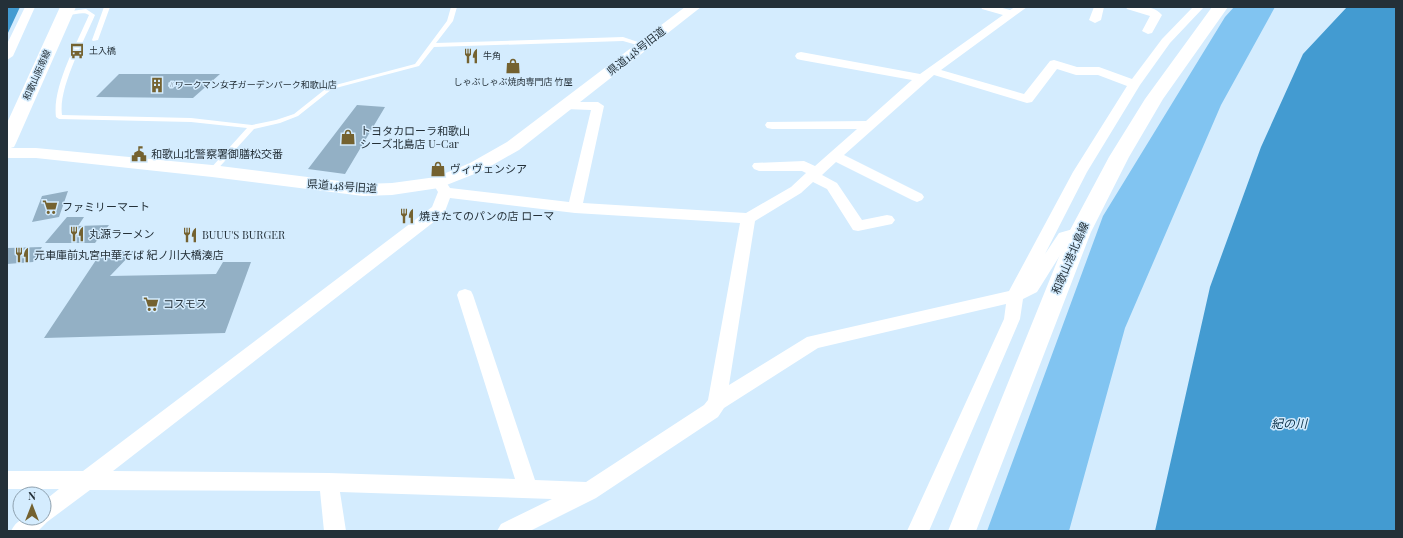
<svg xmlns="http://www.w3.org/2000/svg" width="1403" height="538" font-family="'Playfair Display','Noto Sans JP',serif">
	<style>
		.green { fill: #81c4f1 }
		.water { fill: #439bd1 }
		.building { fill: #93b0c5 }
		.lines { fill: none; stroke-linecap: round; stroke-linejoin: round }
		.service { fill: #fff; fill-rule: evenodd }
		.minor { fill: #fff; fill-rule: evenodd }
		.tertiary { fill: #fff; fill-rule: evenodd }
		.secondary { fill: #fff; fill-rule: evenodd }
		.labels { text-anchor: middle; stroke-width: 3; stroke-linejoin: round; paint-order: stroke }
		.far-poi-label { font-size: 9px; fill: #243038; stroke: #d4ecfe; text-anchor: start }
		.far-street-label { font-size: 9px; fill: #243038; stroke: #d4ecfe }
		.street-label { font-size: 11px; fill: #243038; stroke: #d4ecfe }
		.poi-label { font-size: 11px; fill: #243038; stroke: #d4ecfe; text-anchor: start }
		.water-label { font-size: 12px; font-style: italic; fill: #0b3148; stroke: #d4ecfe }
	</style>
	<rect width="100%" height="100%" fill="#d4ecfe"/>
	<path class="green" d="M1234,7h41l-54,98 -96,223 -56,203h-82l116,-315 122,-199z"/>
	<path class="water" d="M7,7h13l-13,28z
		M1347,7h49v524h-241l55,-244 51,-140 42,-93z"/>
	<path class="building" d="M119,74h101l-27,24 -97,-1z
		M357,105l28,2 -40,67 -37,-5z
		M68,191l-9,26 -27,5 10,-26z
		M67,217h17l-6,9 31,-1 -14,18h-50z
		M42,247l-9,15 -26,2v-16z
		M102,251h32l-24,25 106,-2 7,-12h28l-26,71 -181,5z"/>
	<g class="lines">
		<path class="service" d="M104,7h6l-12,33 -5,1 -1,-1z
			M451,7h6l-4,14 -17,22 187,-6 24,8 -3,2 -21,-6 -189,6 -15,19 -87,23 -34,27 -18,7 -26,6 -40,44h-4l-2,-2 2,-2 37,-41 -56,-6 -132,-3 -3,-2c-4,-30 21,-74 33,-102 -8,-5 -18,3 -26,-2l1,-1 22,-3 9,6c-11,26 -37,73 -33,100l129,3 61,7 24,-5 18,-6 34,-27 87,-23 32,-43z"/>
		<path class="minor" d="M25,7h10l-22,49 -6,4v-16z
			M981,7h18l11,3 5,-3h12l-86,63 83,24 26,-33 4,-1 23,7h22l33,12 30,-40 31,-32h11l-34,36 -30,42 -53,87 -42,82 14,-21 21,-6 5,1 3,4 -3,4 -16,5 -32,51 -14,7 -3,20 -91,212h-22l97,-212 2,-15 -188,44 -94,60 -6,9 -122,81 -66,33h-33l4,-7 51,-25 -212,-7 6,39h-22l-4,-40 -230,-1 -43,32 -9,9h-27c7,-15 18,-13 33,-13v-17l15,-12h-52v-18h76l349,-264 6,-15 -6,-10 2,-3h10l6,9 119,14 22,-92 -26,-1 -6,-4 1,-3h38l6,4 -21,97 163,10 45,-26 15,-14 -4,-2h-43l-5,-2 -2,-3 2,-3 50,-2 11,5 42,-37h-85l-5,-1 -2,-3 2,-3 99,-1 46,-41 -111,-20 -4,-1 -2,-3 2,-3 4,-1 119,22 83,-59 -21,-6zM1057,69l19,6h22l29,11 -54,86 -64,119 -202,46 -78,48 26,-164 46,-28 12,-11 14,7 26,41 5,1 34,-7 3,-4 -3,-4 -5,-1 -25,5 -25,-37 -15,-8 14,-13 76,38 5,2 5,-2 2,-3 -2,-3 -78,-39 90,-80 93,28 5,-1zM450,198l125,15 165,10 -32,177 -4,5 -118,77 -51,-2 -62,-185 -2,-4 -6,-2 -6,2 -2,4 58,184 -186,-6 -216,-2 331,-257z
			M1094,7h10l-3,13 -6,3 -6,-3z
			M1126,7c12,0 27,-3 36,8l-10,18 -4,1 -6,-3 8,-15 -23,-7z"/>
		<path class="tertiary" d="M685,7h16l-182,143 -37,21 -43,17 -47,7 -29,1 -151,-19 -176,-19h-29v-10h29l176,17 151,19 29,-1 44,-6 34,-14 37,-21z"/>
		<path class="secondary" d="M60,7h16l-60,136 -2,4 -7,2v-26z
			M1212,7h16l-65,92 -34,58 -38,75 -115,299h-28l121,-299 40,-75 36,-58z"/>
	</g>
	<defs>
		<g id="bus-bare" transform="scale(1.2)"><path d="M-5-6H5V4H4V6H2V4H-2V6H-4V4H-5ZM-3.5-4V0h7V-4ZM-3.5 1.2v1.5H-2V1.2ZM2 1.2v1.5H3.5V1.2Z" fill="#746230" stroke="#d4ecfe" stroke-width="2.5" paint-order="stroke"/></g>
		<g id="restaurant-bare" transform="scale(1.2)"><path d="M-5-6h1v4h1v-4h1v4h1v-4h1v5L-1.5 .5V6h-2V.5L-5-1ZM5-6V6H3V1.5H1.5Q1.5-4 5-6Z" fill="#746230" stroke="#d4ecfe" stroke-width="2.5" paint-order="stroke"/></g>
		<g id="shop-bare" transform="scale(1.2)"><path d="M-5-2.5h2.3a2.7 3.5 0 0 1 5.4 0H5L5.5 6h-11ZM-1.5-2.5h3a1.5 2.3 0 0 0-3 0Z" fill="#746230" stroke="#d4ecfe" stroke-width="2.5" paint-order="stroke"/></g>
		<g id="building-bare" transform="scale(1.2)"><path d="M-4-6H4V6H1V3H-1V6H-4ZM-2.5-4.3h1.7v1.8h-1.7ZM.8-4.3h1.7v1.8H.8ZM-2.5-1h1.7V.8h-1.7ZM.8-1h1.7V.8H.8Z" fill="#746230" stroke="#d4ecfe" stroke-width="2.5" paint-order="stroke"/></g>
		<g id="civic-bare" transform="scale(1.2)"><path d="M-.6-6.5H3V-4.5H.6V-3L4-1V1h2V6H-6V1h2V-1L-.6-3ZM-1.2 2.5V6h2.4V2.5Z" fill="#746230" stroke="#d4ecfe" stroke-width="2.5" paint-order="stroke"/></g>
		<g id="supermarket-bare" transform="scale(1.2)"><path d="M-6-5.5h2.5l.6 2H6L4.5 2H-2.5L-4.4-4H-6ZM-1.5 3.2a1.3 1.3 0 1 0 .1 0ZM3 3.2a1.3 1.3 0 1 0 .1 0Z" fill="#746230" stroke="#d4ecfe" stroke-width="2.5" paint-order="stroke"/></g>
	</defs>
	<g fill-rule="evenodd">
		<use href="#bus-bare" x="77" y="51"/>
		<use href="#restaurant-bare" x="471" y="56"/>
		<use href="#shop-bare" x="513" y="66"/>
		<use href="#building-bare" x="157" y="85"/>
		<use href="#shop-bare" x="348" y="137"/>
		<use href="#civic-bare" x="139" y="154"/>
		<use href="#shop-bare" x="438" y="169"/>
		<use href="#supermarket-bare" x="50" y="207"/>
		<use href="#restaurant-bare" x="407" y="216"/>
		<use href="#restaurant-bare" x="77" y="234"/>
		<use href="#restaurant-bare" x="190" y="235"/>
		<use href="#restaurant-bare" x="22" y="255"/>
		<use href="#supermarket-bare" x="151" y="304"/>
	</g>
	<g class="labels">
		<g class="far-poi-label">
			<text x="89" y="54">土入橋</text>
			<text x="483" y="59">牛角</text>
			<text x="513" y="85" text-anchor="middle">しゃぶしゃぶ焼肉専門店 竹屋</text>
			<text x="169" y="88">#ワークマン女子ガーデンパーク和歌山店</text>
		</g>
		<g class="far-street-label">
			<text transform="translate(37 75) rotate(-66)" y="3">和歌山阪南線</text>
		</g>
		<g class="street-label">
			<text transform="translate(636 51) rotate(-38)" y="4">県道148号旧道</text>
			<text transform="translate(342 186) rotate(4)" y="4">県道148号旧道</text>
			<text transform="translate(1070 258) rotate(-67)" y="4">和歌山港北島線</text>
		</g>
		<g class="poi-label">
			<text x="360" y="135">トヨタカローラ和歌山<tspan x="360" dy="13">シーズ北島店 U-Car</tspan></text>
			<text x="151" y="158">和歌山北警察署御膳松交番</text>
			<text x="450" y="173">ヴィヴェンシア</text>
			<text x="62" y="211">ファミリーマート</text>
			<text x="419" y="220">焼きたてのパンの店 ローマ</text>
			<text x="89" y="238">丸源ラーメン</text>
			<text x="202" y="239">BUUU'S BURGER</text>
			<text x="34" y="259">元車庫前丸宮中華そば 紀ノ川大橋湊店</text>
			<text x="163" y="308">コスモス</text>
		</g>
		<g class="water-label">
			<text x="1289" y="428">紀の川</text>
		</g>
	</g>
	<rect width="1403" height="538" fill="none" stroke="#243038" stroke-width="16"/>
	<g transform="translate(32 506)"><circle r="19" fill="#d4ecfe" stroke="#8ea1af"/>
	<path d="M0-3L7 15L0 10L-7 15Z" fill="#746230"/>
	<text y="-6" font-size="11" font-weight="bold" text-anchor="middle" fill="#243038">N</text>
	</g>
</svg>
